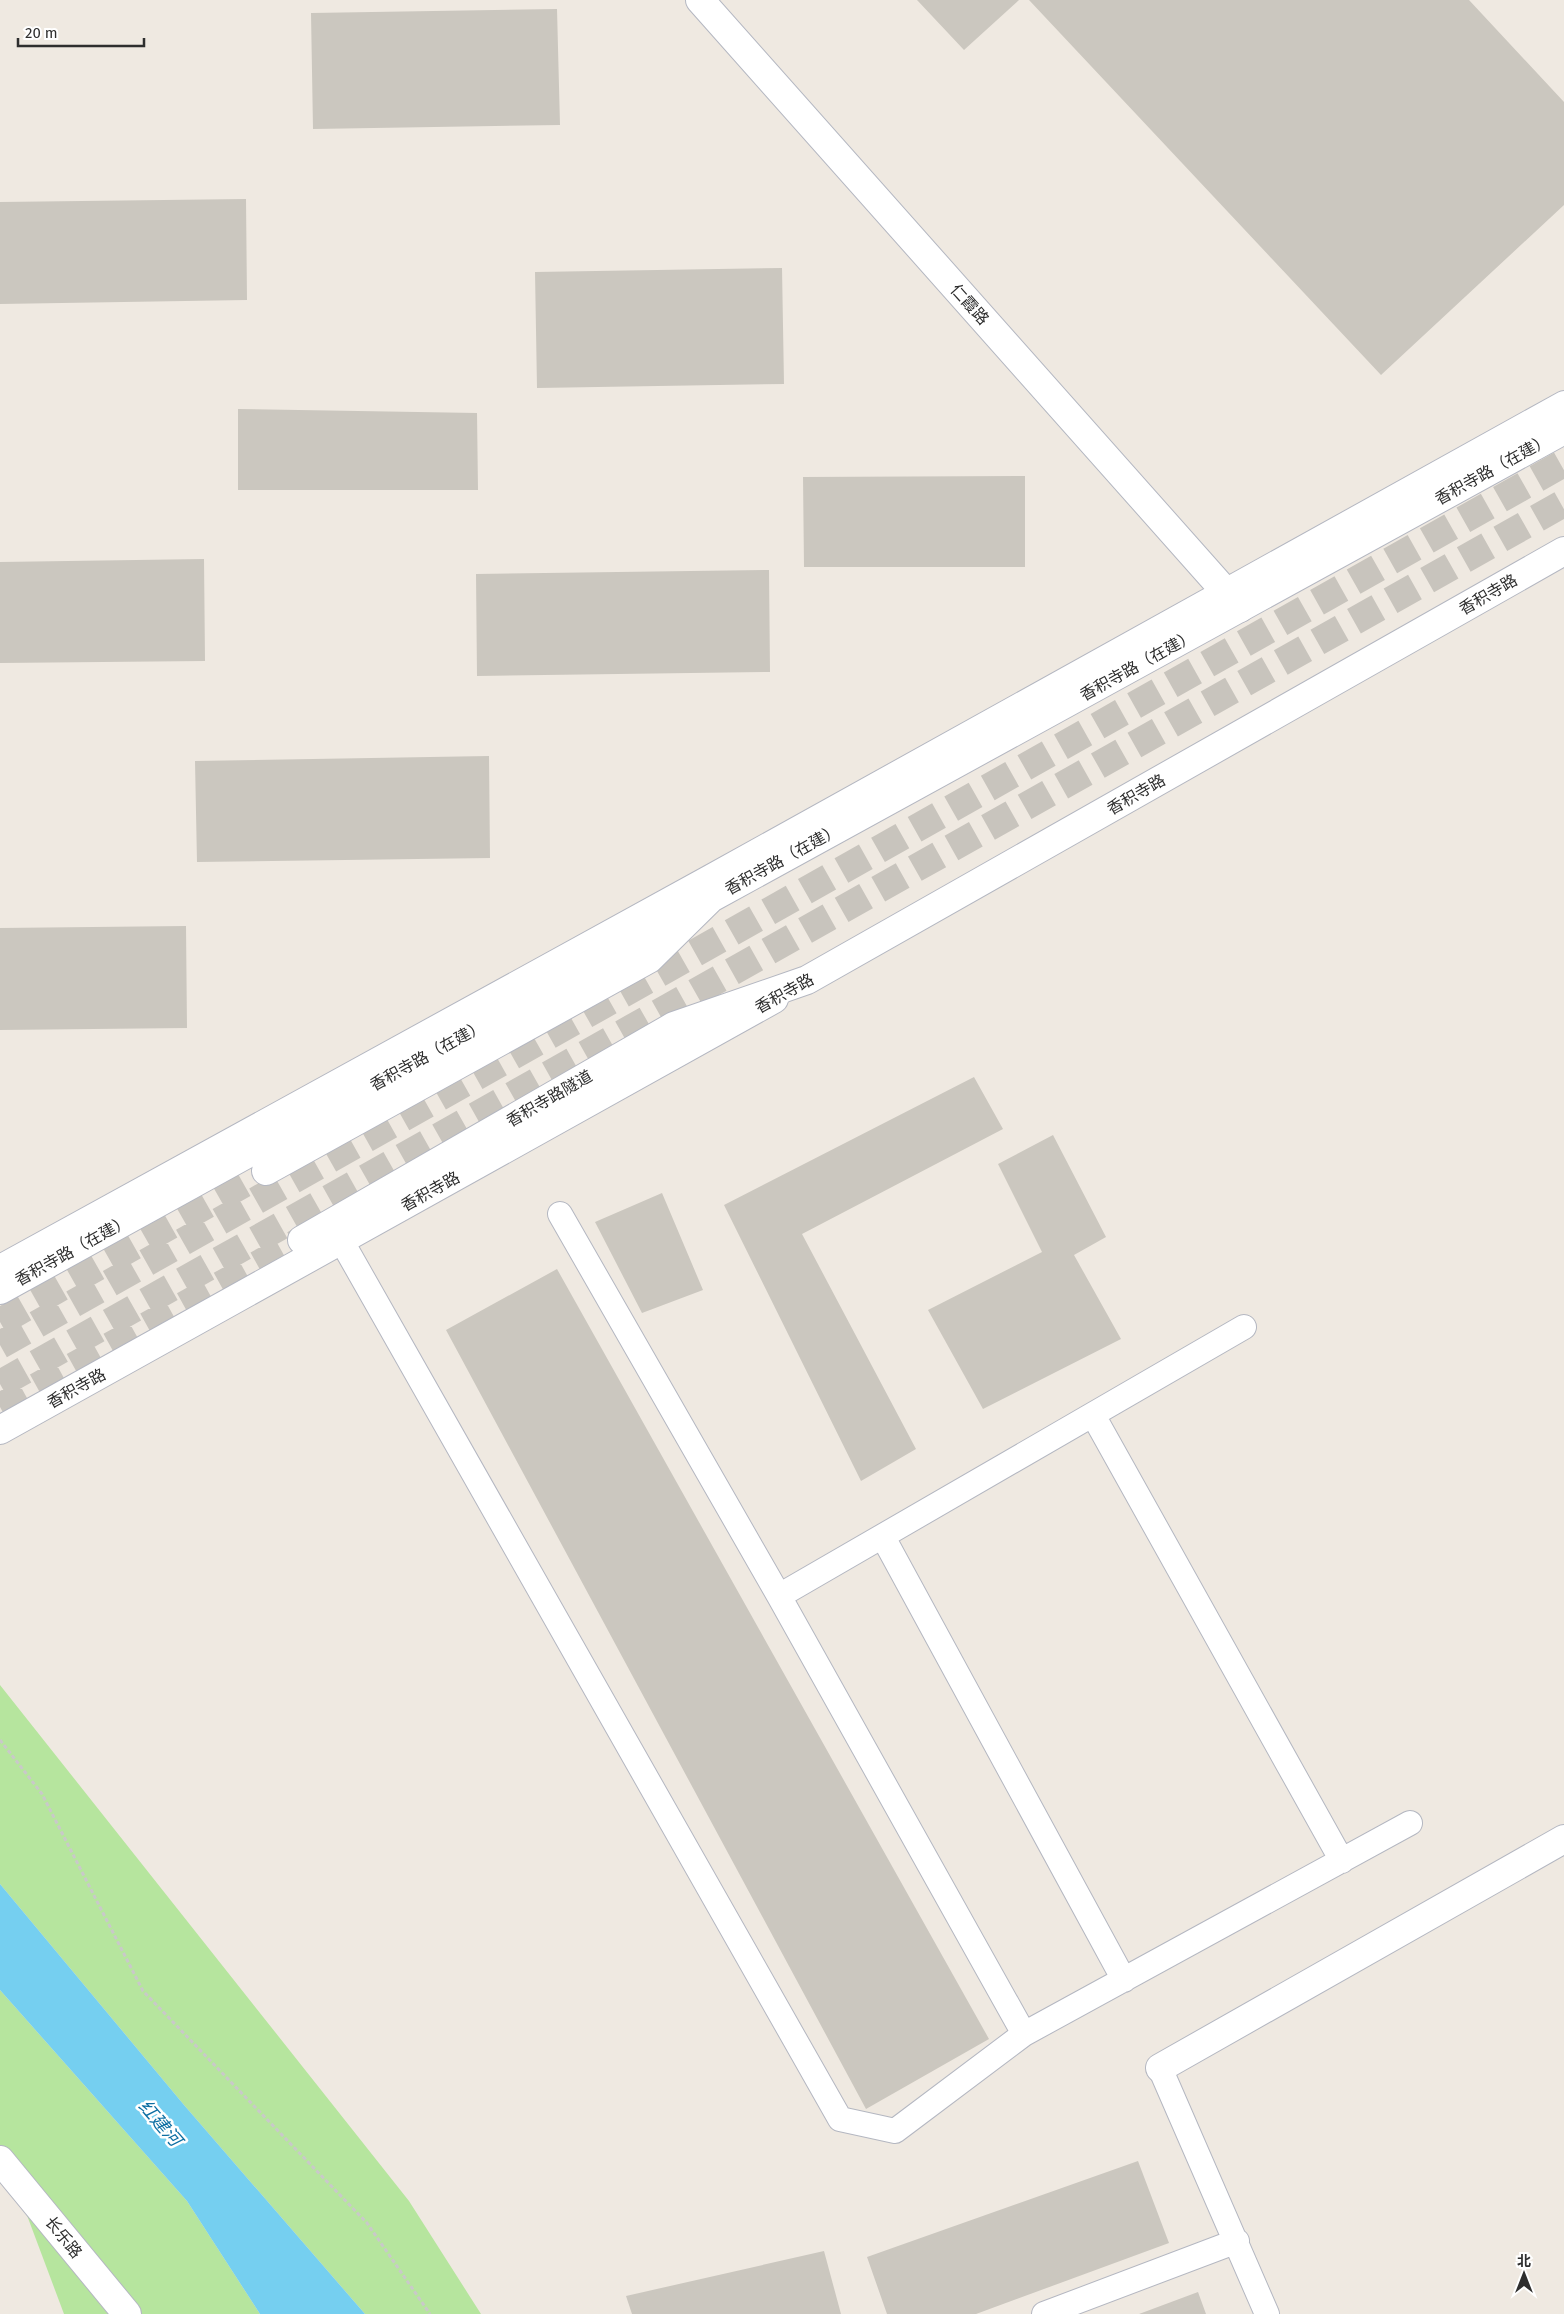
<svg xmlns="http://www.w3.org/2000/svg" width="1564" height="2314" font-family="'Fira Sans','Noto Sans SC',sans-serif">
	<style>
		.green { fill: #b6e59e }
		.water { fill: #75cff0 }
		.building { fill: #cbc7bf }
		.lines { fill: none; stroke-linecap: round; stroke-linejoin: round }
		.secondary-tunnel { stroke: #c8c4bd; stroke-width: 28; stroke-dasharray: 28 14; stroke-linecap: butt }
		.service-casing { stroke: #b4b7c1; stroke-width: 26 }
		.minor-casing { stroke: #b4b7c1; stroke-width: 30 }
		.tertiary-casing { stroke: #b4b7c1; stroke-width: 30 }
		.secondary-casing { stroke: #b4b7c1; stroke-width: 30 }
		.path { stroke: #c9c9c9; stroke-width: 3; stroke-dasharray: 4 2.5; stroke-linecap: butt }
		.service { stroke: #fff; stroke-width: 24 }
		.minor { stroke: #fff; stroke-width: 28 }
		.tertiary { stroke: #fff; stroke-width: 28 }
		.secondary { stroke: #fff; stroke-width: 28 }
		.labels { text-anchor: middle; stroke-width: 5; stroke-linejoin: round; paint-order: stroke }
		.street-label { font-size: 16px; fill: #2e2e2e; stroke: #fff }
		.water-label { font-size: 18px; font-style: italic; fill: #0d6fa3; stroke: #fff }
	</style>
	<rect width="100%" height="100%" fill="#efe9e1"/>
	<path class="green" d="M0,1685l409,516 72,113h-116l-181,-209 -184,-221z
		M0,1990l187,211 73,113h-196l-51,-136 -13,-14z"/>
	<path class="water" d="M0,1884l184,221 181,209h-105l-73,-113 -187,-211z"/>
	<path class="building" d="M917,0h102l-55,50z
		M1029,0h440l95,102v103l-183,170z
		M557,9l3,116 -247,4 -2,-116z
		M246,199l1,101 -247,4v-102z
		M782,268l2,116 -247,4 -2,-116z
		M238,409l239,4 1,77h-240z
		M1025,476v91h-221l-1,-90z
		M204,559l1,102 -205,2v-101z
		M769,570l1,102 -293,4 -1,-102z
		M489,756l1,102 -293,4 -2,-101z
		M186,926l1,102 -187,2v-102z
		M974,1077l29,52 -201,105 114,215 -55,32 -137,-276z
		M1053,1135l53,102 -32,18 47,84 -138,70 -55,-99 114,-58 -44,-88z
		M662,1193l41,97 -61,23 -47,-91z
		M557,1269l432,770 -123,70 -420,-779z
		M1138,2161l31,82 -193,71h-89l-20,-57z
		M824,2251l17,63h-209l-6,-18z
		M1198,2292l8,22h-67z"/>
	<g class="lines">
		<path class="secondary-tunnel" d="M0,1322l266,-151
			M0,1345l1564,-882
			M0,1384l1564,-881
			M0,1407l302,-167"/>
		<g class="service-casing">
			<path id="service" d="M560,1214l219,382 245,438
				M341,1240l499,879 55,12 129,-97 386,-211
				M0,1267l710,-390 854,-474
				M1093,1415l249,446
				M883,1537l241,443
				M779,1596l465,-269
				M1160,2068l107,246
				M1044,2314l193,-73"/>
		</g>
		<g class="minor-casing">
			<path id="minor" d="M700,0l540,608
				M1160,2068l404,-229"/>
		</g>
		<g class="tertiary-casing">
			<path id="tertiary" d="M0,1290l699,-385
				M0,1430l774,-431
				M0,2160l127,154"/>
		</g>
		<g class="secondary-casing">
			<path id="secondary" d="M266,1171l383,-212 62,-61 853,-468
				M302,1240l372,-214 133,-46 757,-429"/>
		</g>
		<path class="path" d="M0,1740l42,54 101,197 224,232 63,91"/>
		<use href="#service" class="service"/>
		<use href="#minor" class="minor"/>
		<use href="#tertiary" class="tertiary"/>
		<use href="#secondary" class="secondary"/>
	</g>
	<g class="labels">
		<g class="street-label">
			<text transform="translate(970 304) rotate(48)" y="6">仁霞路</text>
			<text transform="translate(1492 469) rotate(-29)" y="6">香积寺路（在建）</text>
			<text transform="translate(1488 594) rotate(-30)" y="6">香积寺路</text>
			<text transform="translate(1137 665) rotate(-29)" y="6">香积寺路（在建）</text>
			<text transform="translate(1136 794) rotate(-30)" y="6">香积寺路</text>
			<text transform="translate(782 859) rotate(-29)" y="6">香积寺路（在建）</text>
			<text transform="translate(784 993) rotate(-29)" y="6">香积寺路</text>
			<text transform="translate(427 1055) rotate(-29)" y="6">香积寺路（在建）</text>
			<text transform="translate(549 1098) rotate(-30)" y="6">香积寺路隧道</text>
			<text transform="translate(430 1191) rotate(-29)" y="6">香积寺路</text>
			<text transform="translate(72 1250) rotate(-29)" y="6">香积寺路（在建）</text>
			<text transform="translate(76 1388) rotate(-29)" y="6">香积寺路</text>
			<text transform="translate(64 2237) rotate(51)" y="6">长乐路</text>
		</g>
		<g class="water-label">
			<text transform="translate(160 2123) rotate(49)" y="6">红建河</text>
		</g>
	</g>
	<g transform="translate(1524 2274)" stroke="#ffffff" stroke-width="4" paint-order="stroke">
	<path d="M0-4L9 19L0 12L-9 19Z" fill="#2e2e2e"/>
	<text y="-8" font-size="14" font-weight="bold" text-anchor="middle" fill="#2e2e2e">北</text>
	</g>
	<path d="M18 38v8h126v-8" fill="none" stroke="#2e2e2e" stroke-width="2.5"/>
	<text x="25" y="38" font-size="15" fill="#2e2e2e" stroke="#ffffff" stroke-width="4" paint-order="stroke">20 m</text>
</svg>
